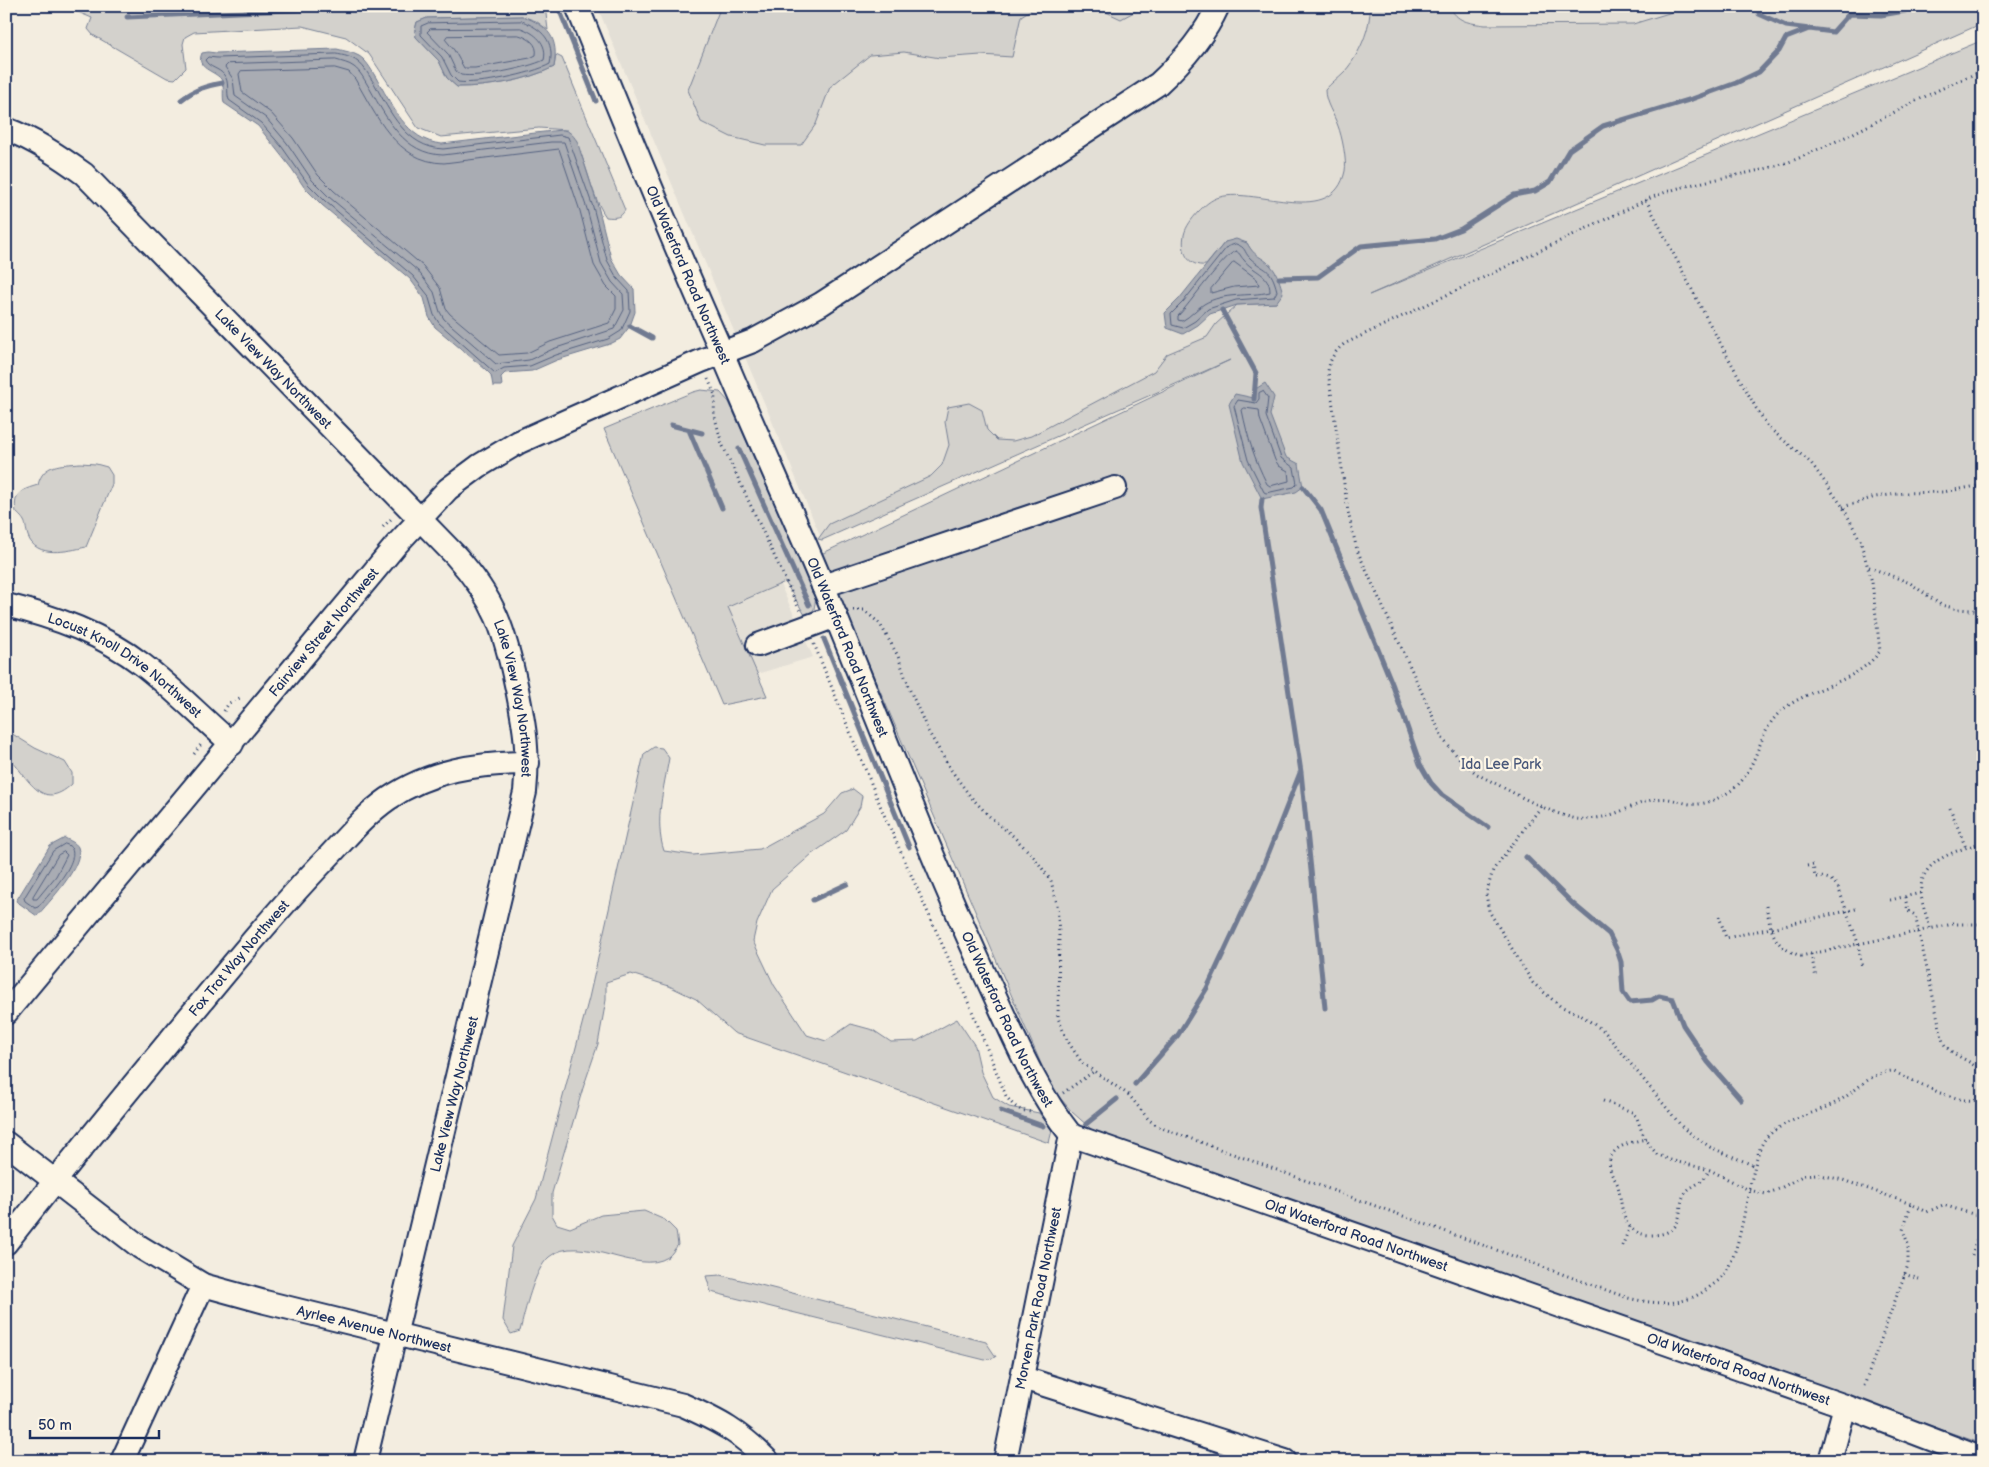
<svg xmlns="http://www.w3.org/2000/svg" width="1989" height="1467" font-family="'Balsamiq Sans',sans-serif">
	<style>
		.built { fill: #e3dfd6 }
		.green { fill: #d3d1cc; stroke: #778095 }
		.water { fill: #a9acb3; stroke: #707a91 }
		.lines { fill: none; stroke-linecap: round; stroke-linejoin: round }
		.shore { stroke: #546180; stroke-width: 1 }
		.stream { stroke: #707a91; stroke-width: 5 }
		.minor-casing { stroke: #1b2f5e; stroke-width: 26 }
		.path { stroke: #1b2f5e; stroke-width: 3; stroke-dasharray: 1 4; stroke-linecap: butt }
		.minor { stroke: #fcf5e5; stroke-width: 22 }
		.labels { text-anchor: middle; stroke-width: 4.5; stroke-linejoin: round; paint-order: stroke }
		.street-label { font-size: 14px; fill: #1b2f5e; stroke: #fcf5e5 }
		.park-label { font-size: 14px; fill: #49587a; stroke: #fcf5e5 }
	</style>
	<rect width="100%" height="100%" fill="#f3ede0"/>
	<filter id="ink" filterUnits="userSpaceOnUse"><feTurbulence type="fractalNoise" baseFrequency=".02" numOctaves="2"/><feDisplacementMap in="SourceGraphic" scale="10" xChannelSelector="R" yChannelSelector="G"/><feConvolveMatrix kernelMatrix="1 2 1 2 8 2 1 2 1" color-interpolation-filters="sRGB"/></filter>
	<g filter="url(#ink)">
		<path class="built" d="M597,6h1386v17l-1161,517z
			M780,584l33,73 -56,17 -29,-67z"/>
		<path class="green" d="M48,6h497l3,24 -12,-9 -14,-5 -95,2 -10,4 -2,8 1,7 23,24 8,17 10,9c33,0 68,-6 97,-20l2,-12 6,3 63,152c-4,8 -10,8 -19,7 -18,-26 -18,-62 -39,-87l-28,-2 -98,9 -23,-9 -49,-74 -23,-17 -44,-11 -108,6 -9,5 -2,7 3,24 -11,11 -8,-1 -74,-43 -5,-6 4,-11 -19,-8z
			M721,6h316l-16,10 -9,41 -31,-2 -41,3 -36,-6 -34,3 -40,32 -14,37 -15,21h-36l-34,-8 -30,-15 -13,-32z
			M1074,6h71l-24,13 -17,-8z
			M1370,6h80c6,16 20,17 35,19l148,-1 36,-11 13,-7h301v17l-614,272 614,-255v1404l-886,-310 -25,-22 -21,-25 -230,-533 409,-194 -408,180 -4,-1 11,-15 102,-48 11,-11 7,-20 -4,-23 3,-15 21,-4 13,7 5,20 10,10 16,1 18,-5 123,-65 13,-17 40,-17 9,-13 21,-19 39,-2 -5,-38 -18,-11 -6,-11 -22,-1 -19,23c-19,2 -25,-14 -22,-30 2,-9 8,-16 14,-23 6,-6 13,-13 22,-15 37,-10 113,31 125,-26 2,-10 -3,-35 -7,-45 -4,-12 -13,-23 -13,-36 6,-7 13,-12 20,-19 14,-16 26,-43 25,-65z
			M701,390l19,2 9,10 87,195 -2,12 -6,9 -3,-3 -20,-33 -57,25 39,89 -45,9 -118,-276 89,-37z
			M80,463l16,1 11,3 5,8v9l-26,63c-18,4 -50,12 -58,-11 -4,-13 0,-13 -12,-24 -3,-19 5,-22 22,-27 5,-22 23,-20 42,-22z
			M6,730l29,18 30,14 7,11v11c-32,30 -44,-9 -66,-29z
			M654,747l8,1 7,10c-5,30 -15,63 -5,93l29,4 67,-6 64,-35 18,-21 11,-4 9,7 -2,11 -14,23 -34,24 -40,35 -15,34 -4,18 21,44 33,50 19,6 25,-17 22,6 18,12 26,-1 40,-22 18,27 6,26 12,25 16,10 30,6 13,17 -3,13 -315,-110 -38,-34 -27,-13 -38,-12 -25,8v18l-8,44 -15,44 -31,105v22l5,9 13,4 31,-13 43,-4 21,9 11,11 2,14c-3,3 -6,9 -10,12 -30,20 -88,-26 -119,0 -15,13 -24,54 -29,74l-9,3 -8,-14 9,-74 24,-47 53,-201 55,-244z
			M721,1275l265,67 10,15 -11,3 -274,-68 -5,-16z"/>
		<path class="water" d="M522,16c27,10 37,22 32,51 -29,14 -65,20 -97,20l-10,-9 -8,-17 -23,-24 -1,-7 2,-8 10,-4z
			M337,49c7,2 15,3 22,7 7,4 12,13 16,20 17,28 31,65 67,68l119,-14c8,0 11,4 16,11l21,65 13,52 10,17 13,14 1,23 -5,14 -10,13 -10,5 -53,16 -25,11 -27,2 -4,4 1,9h-9l-2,-11 -6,-6 -50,-42 -6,-10 -5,-19 -14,-19 -88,-74 -18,-18 -12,-18 -34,-43 -34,-23c-2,-7 1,-18 -3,-24 -7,-9 -26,-10 -19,-26l6,-1 8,1z
			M1236,239l11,4c9,16 14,12 24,23 7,8 9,17 12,27l-7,10 -39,2 -27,9 -12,11 -15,9 -16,-6 -2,-15 14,-14 46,-57z
			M1265,383l9,14 -4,18 16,42 13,7 4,23 -7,5 -34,7 -19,-37 -14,-58 6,-10 19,4v-8z
			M65,838c5,3 10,4 13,9 7,18 -30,56 -41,69l-21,-15 34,-55z"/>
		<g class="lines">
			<path class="shore" d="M522,21c20,8 33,20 28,43 -18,10 -72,21 -92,18l-7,-7 -9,-18 -21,-22v-9l7,-3z
				M521,28c14,5 27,15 23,32 -16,8 -66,18 -83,15l-5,-4 -8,-17 -21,-22 3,-3z
				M519,35c10,3 19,9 17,20l-6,3 -55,10h-11l-10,-18 -9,-11 2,-3z
				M336,54c7,1 16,3 22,8 7,5 11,14 16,21 16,29 32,64 69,66l117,-14 8,2 25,70 14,53 10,18 12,13 1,20 -9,20 -13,8 -52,16 -26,11 -26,2 -9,5 -56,-50 -5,-8 -6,-20 -15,-19 -88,-75 -17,-17 -26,-37 -21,-24 -32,-23c-3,-8 1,-18 -5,-25 -5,-7 -15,-7 -19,-15l3,-3 9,1z
				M336,60c6,2 13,3 18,7 7,5 11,14 16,22 17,30 34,65 73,66l108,-13h13l23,67 14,54 11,19 11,12 1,16 -10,19 -61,20 -24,11 -33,4 -52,-45 -4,-7 -6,-20 -16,-21 -89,-74 -17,-17 -25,-37 -21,-25 -31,-22 -2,-17 -8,-12 3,-3z
				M335,68l14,4 6,7c21,36 41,83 89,84l115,-14 21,62 14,54 12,21 10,10v13l-7,14 -59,19 -23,11 -28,2 -49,-41 -4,-5 -6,-21 -17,-22 -89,-75 -16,-16 -25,-37 -22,-25 -29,-21 -3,-18 2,-3z
				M1236,244c11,4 7,7 14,14 15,14 21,8 27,33l-3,6 -38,3 -28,9 -13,12 -12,7 -11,-3 -1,-11 12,-12 44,-55z
				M1236,251c5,3 4,5 8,9 9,12 26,13 26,32 -22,5 -46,0 -66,12 -8,5 -13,12 -22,17l-4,-1v-4c11,-11 47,-63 58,-65z
				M1234,262l23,17 2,6 -25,2 -23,6v-4z
				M1263,391l5,7 -2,18 15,42 13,10 3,16 -3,3 -28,6 -2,-1 -16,-32 -14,-54 4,-6 18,3 3,-4v-6z
				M1245,408l14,2 1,9 15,41 4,6 9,5 1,10 -19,5 -3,-2c-13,-26 -19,-45 -25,-74z
				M65,844c26,7 -19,54 -27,63l-3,1 -10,-7 -1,-3 29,-47z
				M64,852l3,3 -11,21 -19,23h-4v-3l25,-41z"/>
			<path class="stream" d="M558,6l38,95
				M1759,6v8l27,12 47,6 16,-18 32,1 24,-4 2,-5
				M127,17l251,-11
				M181,100c14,-11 25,-14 41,-17
				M1279,278l39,-1 43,-31 74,-7 26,-10 53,-34 21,-4 15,-9 19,-32 34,-24 89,-27 44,-16 23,-11 20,-21 7,-13 23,-9
				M1222,310l34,63 -2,26
				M630,326l22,12
				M671,425l31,8
				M689,430l33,78
				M739,449l70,156
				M1303,487l18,23 72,176 27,78 11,19 11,12 46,32
				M1262,499l-1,9 40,264 24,236
				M824,639l85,208
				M1526,857l46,46 37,31 8,16 4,12 2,30 7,10 22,-2 7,-4 14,3 10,26 25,37 33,38
				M813,900l34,-16
				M1135,1084l43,-49 29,-47 52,-111 41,-104
				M1001,1111l42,15
				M1086,1124l31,-25"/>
			<g class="minor-casing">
				<g id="minor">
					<path id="s1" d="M577,6c47,117 95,234 146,349 37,88 77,174 113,262 50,122 97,246 153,366 24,52 46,107 82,152l774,271 138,53"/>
					<path id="s2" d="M6,129c29,11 53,27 78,45l371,381c41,45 50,77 62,134 8,39 12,63 8,103l-160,669"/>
					<path d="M823,586l292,-98"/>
					<path id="s3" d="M6,605c49,12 97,29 137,60 31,24 59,53 89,79"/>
					<path d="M758,645l78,-29"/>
					<path id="s4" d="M6,1013l390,-468 52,-56 31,-23 40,-24 182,-81 52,-20 68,-37 337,-220c25,-23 46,-47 60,-78"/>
					<path id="s5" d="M6,1143l134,104 63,38 62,17 418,103c36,16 57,27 85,56"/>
					<path id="s6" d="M6,1243c71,-91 144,-179 217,-267 34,-41 68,-81 105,-119 19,-20 37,-42 60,-58 42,-29 90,-36 140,-36"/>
					<path d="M1023,1378l262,83"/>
					<path d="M122,1461l81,-176"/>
					<path id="s7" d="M1005,1461l66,-326"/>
					<path d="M1830,1461l15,-55"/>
				</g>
			</g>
			<path class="path" d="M1646,200l61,119 49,89 13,20 42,35 32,44 17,33 12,42 8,69c-24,33 -69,35 -99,60 -24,21 -23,60 -49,79 -12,8 -28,16 -42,14 -12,-2 -21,-7 -33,-5 -19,3 -36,14 -54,18 -7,1 -19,3 -26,2 -26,-6 -50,-19 -73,-31 -9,-5 -18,-9 -27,-14 -13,-10 -24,-22 -34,-35l-86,-189 -9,-38 -20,-141c2,-12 6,-19 16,-27l302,-144c43,-20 92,-22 136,-36 11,-3 22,-8 32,-13 58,-24 110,-58 169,-80
				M708,379l7,16 -1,19 8,30 78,167
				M1843,507l32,-10 30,-4 38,-1 40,-7
				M383,527l10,-10
				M1869,567l41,16 31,22 17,4 25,2
				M853,610h11l16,14 18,32 11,32 19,43 23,39 19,26 19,20 24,20 22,22 16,23 6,23 2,29 -1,85 9,22 15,23 47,32 20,25 10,7 469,171c30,7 58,9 83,-12 4,-3 9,-6 12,-10 17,-24 21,-66 28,-95 4,-13 6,-32 15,-43 16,-18 49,-24 71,-36 19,-10 32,-29 55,-31l48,22 23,7 20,1
				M814,644l68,166 90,201 34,85c8,11 13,15 26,16
				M224,711l5,-8 13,-6
				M194,754l8,-11
				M1541,807l-48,63 -7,24 3,17 44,72 27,23 19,8 25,17 79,97 27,19 45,19
				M1950,808l16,40
				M1807,866l6,-1 2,12c11,0 16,1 23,10l20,56 4,25
				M1905,897l3,14 7,4 28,127c9,17 32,16 40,35
				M1890,900l31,-7
				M1766,906c6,27 6,40 35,50l152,-32h30
				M1719,916l7,22 130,-29
				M1930,928c-3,-11 -8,-23 -9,-34 -3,-35 37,-43 62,-52
				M1811,954l5,24
				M1063,1093l30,-21
				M1603,1101l29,11 5,6 5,14 8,14 7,8 13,6 40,10 39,20 17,4 13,-5 25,-14 12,-1 27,6 68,24 16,8 16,-7 40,12
				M1647,1139c-18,3 -44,9 -36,33 1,5 6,9 7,14 5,20 2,48 32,49 8,0 16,-1 22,-6 10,-7 7,-22 11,-32 4,-9 10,-10 17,-15 4,-3 7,-8 10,-12
				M1977,1141l6,-16
				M1983,1219l-4,11 4,2
				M1622,1246l8,-19
				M1972,1255l7,-25
				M1904,1274l15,5
				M1864,1386l44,-121v-21l-5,-14 8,-26"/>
			<use href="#minor" class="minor"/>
		</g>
	</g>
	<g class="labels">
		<g class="street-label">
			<text dy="5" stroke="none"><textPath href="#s1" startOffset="291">Old Waterford Road Northwest</textPath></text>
			<text dy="5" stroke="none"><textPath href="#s2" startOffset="362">Lake View Way Northwest</textPath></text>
			<text dy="5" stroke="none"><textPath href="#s4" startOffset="496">Fairview Street Northwest</textPath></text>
			<text dy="5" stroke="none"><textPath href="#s1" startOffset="696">Old Waterford Road Northwest</textPath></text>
			<text dy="5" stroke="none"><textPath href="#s3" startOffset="135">Locust Knoll Drive Northwest</textPath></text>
			<text dy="5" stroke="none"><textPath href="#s2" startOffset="781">Lake View Way Northwest</textPath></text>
			<text dy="5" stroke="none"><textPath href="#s6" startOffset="368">Fox Trot Way Northwest</textPath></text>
			<text dy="5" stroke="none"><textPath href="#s1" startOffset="1101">Old Waterford Road Northwest</textPath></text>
			<text transform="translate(454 1094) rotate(-76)" y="5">Lake View Way Northwest</text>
			<text dy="5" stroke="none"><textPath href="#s1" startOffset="1536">Old Waterford Road Northwest</textPath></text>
			<text dy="5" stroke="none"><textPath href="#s7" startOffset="166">Morven Park Road Northwest</textPath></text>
			<text dy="5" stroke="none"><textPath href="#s5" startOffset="420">Ayrlee Avenue Northwest</textPath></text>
			<text dy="5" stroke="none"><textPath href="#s1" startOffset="1941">Old Waterford Road Northwest</textPath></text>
		</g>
		<g class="park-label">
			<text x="1501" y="769">Ida Lee Park</text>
		</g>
	</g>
	<rect width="1989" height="1467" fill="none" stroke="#fcf5e5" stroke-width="25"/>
	<rect x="12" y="12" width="1964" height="1442" fill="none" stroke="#1b2f5e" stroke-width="2" filter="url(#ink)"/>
	<path d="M30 1430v8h129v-8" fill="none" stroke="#1b2f5e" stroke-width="2.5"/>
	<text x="38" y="1430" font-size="15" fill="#1b2f5e" stroke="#fcf5e5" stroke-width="4" paint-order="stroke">50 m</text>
</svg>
